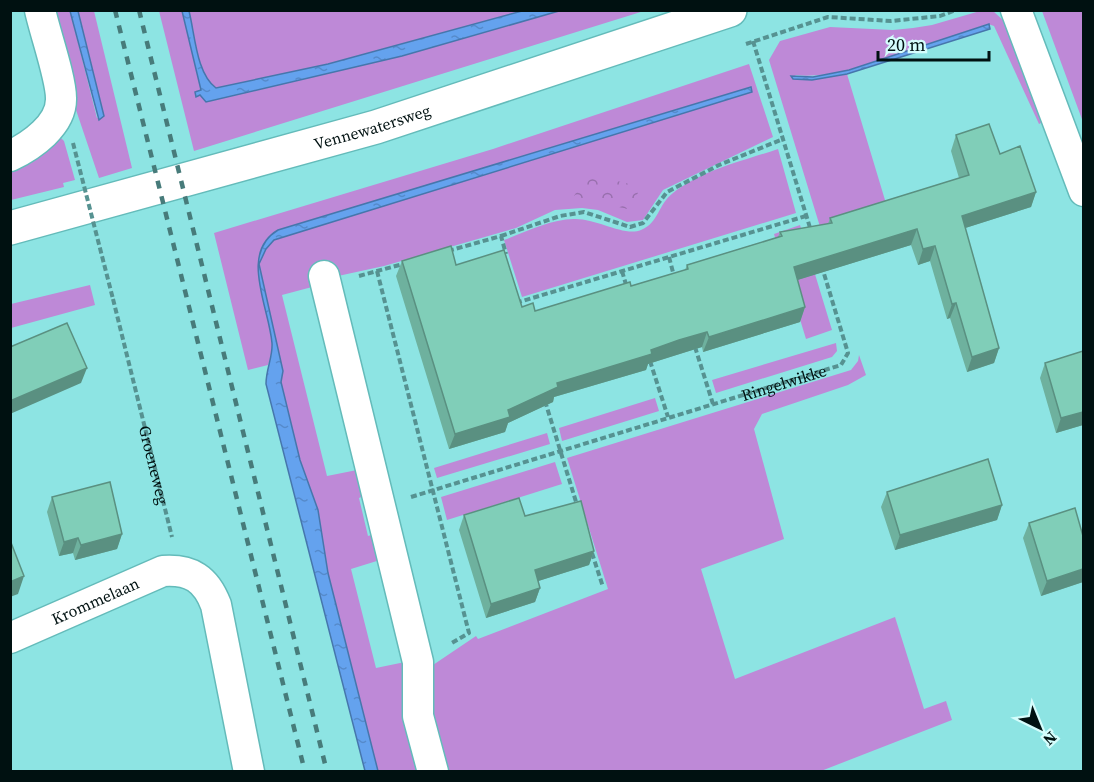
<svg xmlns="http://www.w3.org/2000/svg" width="1094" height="782" font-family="'Source Serif 4',serif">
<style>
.grass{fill:#be89d7}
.park{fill:url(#park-crowns)}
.water{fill:url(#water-ripples);stroke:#4676ac;stroke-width:1.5}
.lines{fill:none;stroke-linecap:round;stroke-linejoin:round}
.minor-casing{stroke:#64bbba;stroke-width:33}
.tertiary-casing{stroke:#64bbba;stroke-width:36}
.path{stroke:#569291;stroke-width:4;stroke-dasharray:6 3;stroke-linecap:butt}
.minor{stroke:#fff;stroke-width:30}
.tertiary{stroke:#fff;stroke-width:33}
.rail{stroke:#477b7a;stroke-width:4.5;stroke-dasharray:8 8;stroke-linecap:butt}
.path-bridge{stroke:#569291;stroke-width:4;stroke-dasharray:6 3;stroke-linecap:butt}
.wall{fill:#6eb19e}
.shaded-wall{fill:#5a9081}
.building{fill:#80ceb8;stroke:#5a9081;stroke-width:1.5}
.labels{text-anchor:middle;stroke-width:5;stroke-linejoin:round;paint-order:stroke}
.street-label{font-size:16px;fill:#011;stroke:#d4fdfc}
</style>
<defs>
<pattern id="park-crowns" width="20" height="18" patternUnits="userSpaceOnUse" patternTransform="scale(1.5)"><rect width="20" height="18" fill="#be89d7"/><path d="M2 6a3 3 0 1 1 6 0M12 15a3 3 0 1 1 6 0" fill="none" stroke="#986fad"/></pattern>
<pattern id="water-ripples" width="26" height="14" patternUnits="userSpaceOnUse" patternTransform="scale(1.5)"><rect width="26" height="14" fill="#64a2ee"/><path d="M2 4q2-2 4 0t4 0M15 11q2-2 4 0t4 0" fill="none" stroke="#558acb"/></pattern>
</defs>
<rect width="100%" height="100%" fill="#8de4e3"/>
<path class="grass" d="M 52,11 L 70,11 L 97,118 L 104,116 L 78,11 L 94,11 L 132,168 L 99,178 L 75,107 Z
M 159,11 L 182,11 L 201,90 L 197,96 L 200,95 L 206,102 L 402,56 L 559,11 L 644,11 L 194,151 Z
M 189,11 L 522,11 L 328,64 L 216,88 C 196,73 195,34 189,11 Z
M 980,11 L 993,11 L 1004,21 L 1043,122 L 1039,124 L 994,26 L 988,24 C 939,40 843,82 795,75 L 798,78 L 812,80 L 847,74 L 888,210 L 821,230 L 769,60 L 780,41 L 830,27 L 893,30 L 913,28 L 932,25 Z
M 1042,11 L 1083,11 L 1083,122 Z
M 749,64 L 773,137 L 663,190 L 643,220 L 627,222 L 598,210 L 582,208 L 555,210 L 516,228 L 384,266 L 338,276 L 336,270 L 309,276 L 312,287 L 282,295 L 327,476 L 357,470 L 364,496 L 359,498 L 368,536 L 374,534 L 380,560 L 351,569 L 376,668 L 405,662 L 418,771 L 378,771 L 328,573 L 318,510 L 300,460 L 281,382 L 283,371 L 259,264 L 266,249 L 274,240 L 751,92 L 751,87 L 278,230 C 273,235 265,240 262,246 C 248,285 284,327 268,365 L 248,370 L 214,233 L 493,149 Z
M 59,136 L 64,141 L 75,180 L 63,183 L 64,187 L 11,200 L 10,167 Z
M 778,149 L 796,213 L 522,297 L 504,240 C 526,232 551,219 574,219 C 596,218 624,237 641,230 C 659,223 658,204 673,193 C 702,170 743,161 778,149 Z
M 800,225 L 832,330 L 806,339 L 774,234 Z
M 90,285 L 95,305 L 11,328 L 11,304 Z
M 836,343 L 837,351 L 832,357 L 716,393 L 712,380 Z
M 859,355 L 866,375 L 848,385 L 762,414 L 754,429 L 784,539 L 701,569 L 735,679 L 895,617 L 924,709 L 946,701 L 952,720 L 821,771 L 447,772 L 432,716 L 433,665 L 476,636 L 478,639 L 608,589 L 567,458 L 851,370 L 858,361 Z
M 655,398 L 659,411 L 562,441 L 559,428 Z
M 547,433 L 550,444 L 437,478 L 434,468 Z
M 555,462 L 562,484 L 447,520 L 441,497 Z"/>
<path class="park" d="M 588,174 L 642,187 L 627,209 L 574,196 Z"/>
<path class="water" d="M 70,11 L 78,11 L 104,116 L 99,120 Z
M 182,11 L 189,11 C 195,34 196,73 216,88 L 328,64 L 522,11 L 559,11 L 402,56 L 206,102 L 200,95 L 196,97 L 195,92 L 201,90 Z
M 989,24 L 990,29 L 847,74 L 812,80 L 793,79 L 791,76 L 813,77 L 849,70 Z
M 751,87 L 752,92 L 274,240 L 266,249 L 259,264 L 283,371 L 281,382 L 300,460 L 318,510 L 328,573 L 378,771 L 365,771 L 266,384 C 266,369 273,357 272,343 C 269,307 239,253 278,230 Z"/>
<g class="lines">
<g class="minor-casing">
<g id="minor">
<path d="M 1016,10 L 1084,191"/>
<path d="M 10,156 C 31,146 62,125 61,98 C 61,78 45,33 40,10"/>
<path d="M 324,276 L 418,662 L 418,716 L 433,772"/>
<path id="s3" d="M 10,638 L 163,571 C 191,569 206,579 216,605 L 249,772"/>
</g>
</g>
<g class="tertiary-casing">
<g id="tertiary">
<path id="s4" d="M 10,228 L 376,127 L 730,10"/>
</g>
</g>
<g class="path">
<path d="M 753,41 L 811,231"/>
<path d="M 746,44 L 828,17 L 891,21 L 940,16 L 956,10"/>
<path d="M 501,236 L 560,216 L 584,212 L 630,227 L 643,223 L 667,192 L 719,165 L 783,139"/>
<path d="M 448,251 L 501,236 L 506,254"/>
<path d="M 669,257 L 674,276"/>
<path d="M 377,271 L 469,633 L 450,644"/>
<path d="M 622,271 L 627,288"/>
<path d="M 359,276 L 403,264"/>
<path id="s1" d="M 113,299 L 172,537"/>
<path d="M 518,299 L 519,302 L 806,216"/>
<path d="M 695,347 L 713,404"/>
<path d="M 650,361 L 668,417"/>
<path d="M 545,401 L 577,505"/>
<path id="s2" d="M 411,497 L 841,365 L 848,353 L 822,267"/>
<path d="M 592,553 L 603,587"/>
</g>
<use href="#minor" class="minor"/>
<use href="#tertiary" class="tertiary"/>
<path class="rail" d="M 115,10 L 305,772
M 139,10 L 327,772"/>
<path class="path-bridge" d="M 73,143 L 113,299"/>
</g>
<path class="wall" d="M 956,135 L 1000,154 L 1036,192 L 1031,207 L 965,228 L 999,348 L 994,363 L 967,372 L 950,318 L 947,319 L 930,261 L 918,265 L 911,245 L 797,280 L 805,307 L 800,322 L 703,352 L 702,347 L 673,356 L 648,364 L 646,370 L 554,397 L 553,402 L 508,423 L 505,432 L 449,449 L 396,276 L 402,261 L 456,265 L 522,307 L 535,311 L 631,286 L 685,270 L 687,265 L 778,237 L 780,232 L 828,224 L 830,218 L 959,178 L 951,151 Z
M 1083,351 L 1083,425 L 1056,433 L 1040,378 L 1045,363 Z
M 887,492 L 1002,505 L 997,520 L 895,550 L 881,507 Z
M 52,497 L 122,534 L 117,549 L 75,560 L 73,553 L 59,556 L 47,512 Z
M 464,515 L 525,516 L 594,551 L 589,565 L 538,581 L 540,588 L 535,602 L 486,618 L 459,530 Z
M 1029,523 L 1083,536 L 1083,582 L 1041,596 L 1023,538 Z"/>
<path class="shaded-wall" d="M 1036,192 L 1031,207 L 956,231 L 962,216 Z
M 917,229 L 911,245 L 788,283 L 794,267 Z
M 935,246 L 930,261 L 918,265 L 923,249 Z
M 956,303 L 950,318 L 947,319 L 952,304 Z
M 805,307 L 800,322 L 703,352 L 709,337 Z
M 707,332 L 702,347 L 648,364 L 646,370 L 554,397 L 553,402 L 508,423 L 505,432 L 449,449 L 455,434 L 508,410 L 557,383 L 679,340 Z
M 999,348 L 994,363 L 967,372 L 972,357 Z
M 87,368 L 81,383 L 10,414 L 10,401 Z
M 1083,412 L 1083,425 L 1056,433 L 1061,418 Z
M 1002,505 L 997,520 L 895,550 L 900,535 Z
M 122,534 L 117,549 L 75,560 L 81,545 Z
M 78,538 L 73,553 L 59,556 L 64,542 Z
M 594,551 L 589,565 L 529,584 L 535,570 Z
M 1083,569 L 1083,582 L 1041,596 L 1047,581 Z
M 24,576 L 18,594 L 10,597 L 10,582 Z
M 540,588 L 535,602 L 486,618 L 491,604 Z"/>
<path class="building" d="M 989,124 L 1000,154 L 1020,146 L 1036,192 L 962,216 L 999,348 L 972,357 L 956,303 L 952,304 L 935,246 L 923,249 L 917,229 L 794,267 L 805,307 L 709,337 L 707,332 L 679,340 L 651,350 L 652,354 L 557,383 L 558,387 L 508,410 L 510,417 L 455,434 L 402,261 L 451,246 L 456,265 L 504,250 L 522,307 L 533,303 L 535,311 L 630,282 L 631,286 L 688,269 L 687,265 L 782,236 L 780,232 L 832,223 L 830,218 L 969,175 L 956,135 Z
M 67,323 L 87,368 L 10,401 L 10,347 Z
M 1083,351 L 1083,412 L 1061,418 L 1045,363 Z
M 988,459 L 1002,505 L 900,535 L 887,492 Z
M 110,482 L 122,534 L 81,545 L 78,538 L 64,542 L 52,497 Z
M 519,498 L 525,516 L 581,501 L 594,551 L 535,570 L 540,588 L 491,604 L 464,515 Z
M 1075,508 L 1083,536 L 1083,569 L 1047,581 L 1029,523 Z
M 10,540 L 24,576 L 10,582 Z"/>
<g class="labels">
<g class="street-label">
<text dy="6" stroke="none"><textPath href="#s4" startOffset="376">Vennewatersweg</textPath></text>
<text dy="6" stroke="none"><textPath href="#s2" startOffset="390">Ringelwikke</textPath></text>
<text dy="6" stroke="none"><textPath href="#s1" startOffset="171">Groeneweg</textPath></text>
<text dy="6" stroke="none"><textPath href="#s3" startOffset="93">Krommelaan</textPath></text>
</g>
</g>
<rect width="1094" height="782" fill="none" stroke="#001111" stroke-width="24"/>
<g transform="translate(1040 728) rotate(137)" stroke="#d4fdfc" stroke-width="4.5" paint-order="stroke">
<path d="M0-4.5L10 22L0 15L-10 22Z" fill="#001111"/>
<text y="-9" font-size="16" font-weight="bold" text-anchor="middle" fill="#001111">N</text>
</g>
<path d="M878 51v9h111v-9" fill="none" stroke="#001111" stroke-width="3"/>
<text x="887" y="51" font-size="18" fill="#001111" stroke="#d4fdfc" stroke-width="4.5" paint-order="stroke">20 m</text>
</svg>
